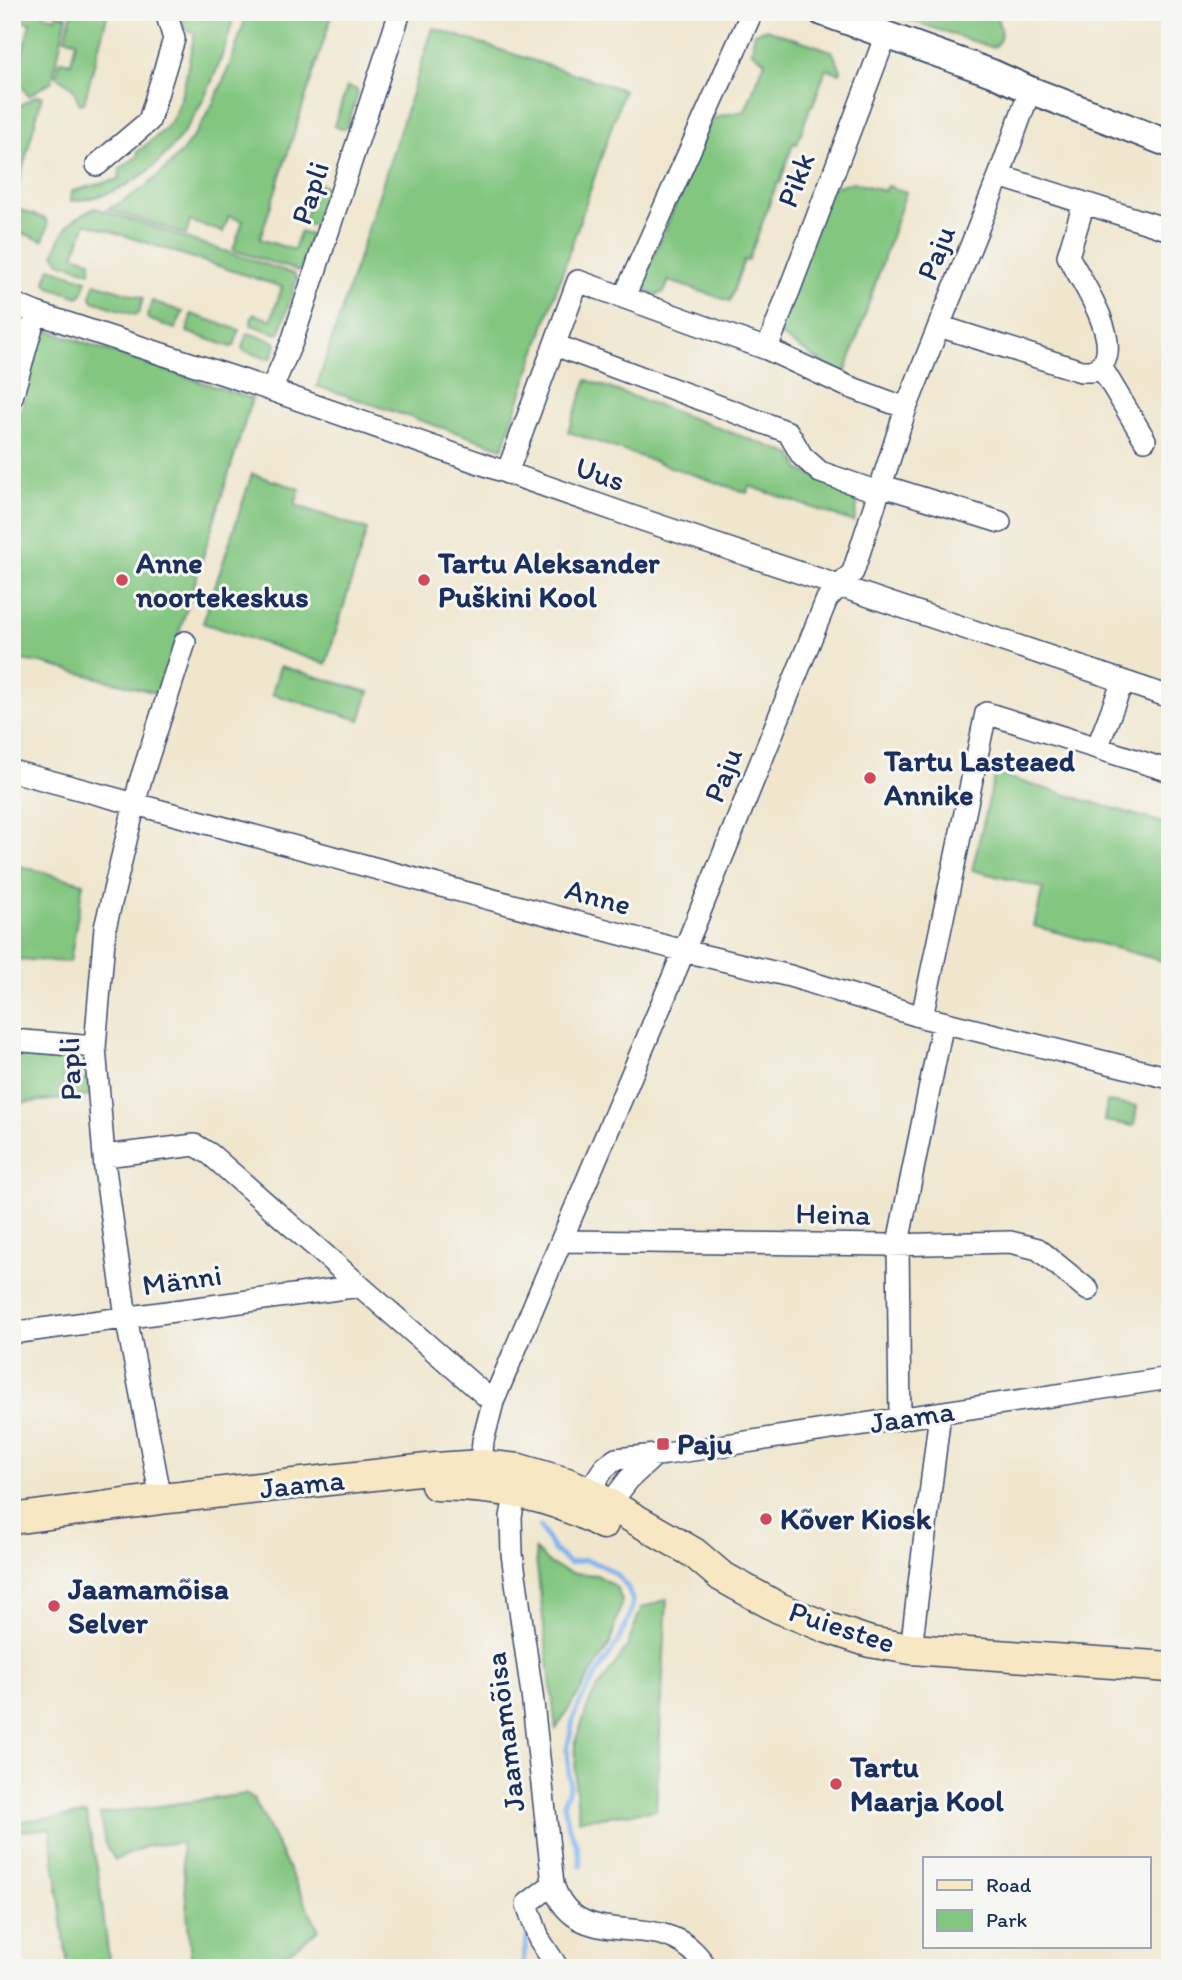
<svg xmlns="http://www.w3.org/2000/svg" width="1182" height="1980" font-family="Itim,sans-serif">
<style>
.green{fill:#82c680;stroke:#4e7a6f;stroke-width:2}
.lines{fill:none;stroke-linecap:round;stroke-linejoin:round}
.stream{stroke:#83b3ee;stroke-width:5}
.minor-casing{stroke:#3b4a6f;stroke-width:24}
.tertiary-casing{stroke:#3b4a6f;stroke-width:30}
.secondary-casing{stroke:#3b4a6f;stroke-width:33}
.minor{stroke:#fff;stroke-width:21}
.tertiary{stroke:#fff;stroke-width:26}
.secondary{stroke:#f7e8c3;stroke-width:30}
.poi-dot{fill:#d1495b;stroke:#f6f6f2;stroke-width:2.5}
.labels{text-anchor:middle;stroke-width:6;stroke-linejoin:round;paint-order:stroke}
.street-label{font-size:30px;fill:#1b2f5e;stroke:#f6f6f2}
.poi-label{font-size:30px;font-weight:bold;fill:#1b2f5e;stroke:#f6f6f2;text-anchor:start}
</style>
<rect width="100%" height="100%" fill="#f6f6f2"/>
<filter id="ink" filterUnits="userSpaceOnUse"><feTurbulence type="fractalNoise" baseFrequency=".0143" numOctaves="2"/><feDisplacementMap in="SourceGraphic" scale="14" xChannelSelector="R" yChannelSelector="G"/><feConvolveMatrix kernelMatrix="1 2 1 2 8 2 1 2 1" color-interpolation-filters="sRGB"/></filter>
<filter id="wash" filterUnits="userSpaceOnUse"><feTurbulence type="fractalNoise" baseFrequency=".00686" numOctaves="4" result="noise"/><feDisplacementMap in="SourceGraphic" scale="28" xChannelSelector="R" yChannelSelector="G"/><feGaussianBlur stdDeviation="1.57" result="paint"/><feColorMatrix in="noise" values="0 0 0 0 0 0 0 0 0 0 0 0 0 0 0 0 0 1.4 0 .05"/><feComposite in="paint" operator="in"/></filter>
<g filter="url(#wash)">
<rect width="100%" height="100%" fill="#efe6cd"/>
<path class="green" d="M 12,12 L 44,12 L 44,15 L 56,18 L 57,14 L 67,16 L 52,81 L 28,96 L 17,77 L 30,23 L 12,18 Z
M 72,12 L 108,12 L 84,103 L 80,104 L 72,87 L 56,76 L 60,61 L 71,63 L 76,41 L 65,38 Z
M 182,12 L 235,12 C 214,96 168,194 71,201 L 72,191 L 119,179 L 120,169 L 138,156 L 137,152 C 148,143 161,135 170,123 C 183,105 189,57 195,33 L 182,28 Z
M 247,12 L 333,12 L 260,239 L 294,250 L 300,232 L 308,234 L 311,237 L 300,270 L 298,271 L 233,250 L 243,221 L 229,216 L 223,232 L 190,221 L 186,235 L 108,209 C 191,169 223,96 247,12 Z
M 884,12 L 995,12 C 999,25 1005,35 996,46 L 991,47 Z
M 433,28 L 624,90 L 503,448 L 317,386 Z
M 766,29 L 832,51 L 841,70 L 840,73 L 826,69 L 813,105 L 811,105 L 797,144 L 793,143 L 780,183 L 777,183 L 748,261 L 744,260 L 730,301 L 669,281 L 664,292 L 656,295 L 644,291 L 642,284 L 710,121 L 720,116 L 745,111 L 765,61 L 752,52 L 754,33 Z
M 347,87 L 356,89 L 358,93 L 347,127 L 344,129 L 334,126 Z
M 36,96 L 42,96 L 15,198 L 12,197 L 12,131 L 19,106 Z
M 853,182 L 884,191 L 887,186 L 906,192 L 844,377 L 774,331 L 828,188 Z
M 316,183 L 325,186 L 326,190 L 315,224 L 311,225 L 303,223 Z
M 12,207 L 46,219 L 48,225 L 43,241 L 12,229 Z
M 95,208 L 294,274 L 297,279 L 280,332 L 277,334 L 251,325 L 251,320 L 254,314 L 271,320 L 282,287 L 86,223 L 74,255 L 91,261 L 90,272 L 60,262 L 54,254 C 64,226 68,221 95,208 Z
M 50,268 L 87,280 L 82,294 L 79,297 L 49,287 L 45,281 Z
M 95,283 L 143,298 L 139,313 L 135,315 L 93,301 L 91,297 Z
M 152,301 L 183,312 L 175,329 L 148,319 L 147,316 Z
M 191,314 L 239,330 L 234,346 L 231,347 L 187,332 Z
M 43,329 L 252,399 L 160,694 L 41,663 L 12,659 L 12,445 Z
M 247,333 L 274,341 L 276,345 L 272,357 L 268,359 L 244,351 L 242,348 Z
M 587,380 L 793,455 L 800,470 L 859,495 L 854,522 L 749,486 L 747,493 L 568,432 Z
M 252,474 L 300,489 L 295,505 L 367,530 L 326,664 L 203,623 Z
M 280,666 L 369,692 L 360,720 L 272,694 Z
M 995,774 L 1170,825 L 1170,963 L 1034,926 L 1043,888 L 972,870 Z
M 12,864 L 83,883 L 70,962 L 12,959 Z
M 12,1050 L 63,1053 L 63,1079 L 89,1080 L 90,1096 L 12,1104 Z
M 1107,1102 L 1137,1106 L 1134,1126 L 1104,1121 Z
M 535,1550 L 551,1565 L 572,1573 L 597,1575 L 616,1587 L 622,1600 L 610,1644 L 556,1729 Z
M 667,1599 L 656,1810 L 579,1820 L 575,1783 L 576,1739 L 591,1698 L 627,1647 L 641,1608 Z
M 246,1794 L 254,1799 L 319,1930 L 267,1968 L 192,1968 L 181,1842 L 147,1846 L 115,1860 L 105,1844 L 100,1814 Z
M 86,1814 L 98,1872 L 110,1968 L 68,1968 L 50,1828 L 12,1832 L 12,1822 Z"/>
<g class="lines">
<path class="stream" d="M 540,1527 L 554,1550 L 569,1563 L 585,1560 L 603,1566 L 617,1575 L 628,1588 L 633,1602 L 629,1618 L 619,1640 L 585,1693 L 574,1716 L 567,1750 L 570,1785 L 564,1803 L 568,1825 L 577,1845 L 581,1866
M 525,1968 L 523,1961 L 527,1938"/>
</g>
</g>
<g filter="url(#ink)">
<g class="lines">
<g class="minor-casing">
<path id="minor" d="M 97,165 L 149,121 L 174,39 L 166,12
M 999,176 L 1170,230
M 624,297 L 752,12
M 12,303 L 36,313 L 245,381 L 631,516 L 1170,697
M 939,326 L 1081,371 L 1093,371 C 1097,368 1103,364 1105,360 C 1117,333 1081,280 1068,256 L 1084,203
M 555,345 L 788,432 L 802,456 L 820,472 L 878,492
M 767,349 L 886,35
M 1100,365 L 1145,440
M 271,390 L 292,342 L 400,12
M 12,397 L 36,313
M 507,473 L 578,281 L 767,349 L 847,386 L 906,408
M 880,485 L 1000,522
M 1097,748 L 1123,681
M 12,771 L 684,951 L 790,976 L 922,1017 L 1170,1078
M 922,1017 L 986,713 L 1170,771
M 12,1040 L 95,1047
M 105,1156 L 195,1145 L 210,1154 L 360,1286
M 563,1241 L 889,1245 L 1010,1242 L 1038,1249 L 1088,1290
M 12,1333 L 360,1286 L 493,1402
M 900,1419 L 898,1243 L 943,1022
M 480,1476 L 483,1441 L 493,1402 L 684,951 L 827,599 L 853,572 L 906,408 L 999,176 L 1030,90
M 518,1479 L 511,1517 L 512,1554 L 532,1694 L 553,1884 L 527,1904 L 539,1939 L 558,1968
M 161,1499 L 126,1317 L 105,1169 L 95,1047 L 105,928 L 140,782 L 185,642
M 580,1504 L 605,1467 L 616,1459 L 666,1454 L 1170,1378
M 602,1514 L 629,1479 L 654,1456
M 911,1649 L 940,1413
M 553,1884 C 572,1945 633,1920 675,1939 C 689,1945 698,1955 707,1968"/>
</g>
<g class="tertiary-casing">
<path id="tertiary" d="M 822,12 L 992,73 L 1030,90 L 1170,144"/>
</g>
<g class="secondary-casing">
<path id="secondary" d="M 436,1485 C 500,1487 547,1493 603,1524
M 12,1519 L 161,1499 L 436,1468 L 481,1465 L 519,1469 L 567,1483 L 588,1492 L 694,1553 L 721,1576 L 779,1608 L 828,1628 L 870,1642 L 911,1649 L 1170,1667"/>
</g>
<use href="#minor" class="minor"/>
<use href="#tertiary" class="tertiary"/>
<use href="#secondary" class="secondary"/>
</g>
</g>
<g class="poi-dot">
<circle cx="122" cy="580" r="7"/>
<circle cx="424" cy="580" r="7"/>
<circle cx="870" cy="778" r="7"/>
<rect x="656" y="1437" width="14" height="14" rx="3.5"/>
<circle cx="766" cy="1519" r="7"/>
<circle cx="54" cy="1606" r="7"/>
<circle cx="836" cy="1784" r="7"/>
</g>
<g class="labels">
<g class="street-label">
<text transform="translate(796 180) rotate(-69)" y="10">Pikk</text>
<text transform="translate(310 193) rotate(-72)" y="10">Papli</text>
<text transform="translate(936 253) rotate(-68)" y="10">Paju</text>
<text transform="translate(600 474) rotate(19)" y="10">Uus</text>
<text transform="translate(723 775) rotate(-68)" y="10">Paju</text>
<text transform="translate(598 897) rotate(15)" y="10">Anne</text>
<text transform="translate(70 1069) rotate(-92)" y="10">Papli</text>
<text transform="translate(833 1214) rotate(1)" y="10">Heina</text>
<text transform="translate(182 1280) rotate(-8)" y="10">Männi</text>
<text transform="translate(912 1417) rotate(-9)" y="10">Jaama</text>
<text transform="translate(302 1484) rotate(-6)" y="10">Jaama</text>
<text transform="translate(842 1627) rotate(18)" y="10">Puiestee</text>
<text transform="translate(505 1732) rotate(-97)" y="10">Jaamamõisa</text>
</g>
<g class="poi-label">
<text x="136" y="573">Anne<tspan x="136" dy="34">noortekeskus</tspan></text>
<text x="438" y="573">Tartu Aleksander<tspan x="438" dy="34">Puškini Kool</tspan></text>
<text x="884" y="771">Tartu Lasteaed<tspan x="884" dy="34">Annike</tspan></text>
<text x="677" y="1454">Paju</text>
<text x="780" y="1529">Kõver Kiosk</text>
<text x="68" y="1599">Jaamamõisa<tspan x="68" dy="34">Selver</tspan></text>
<text x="850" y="1777">Tartu<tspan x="850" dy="34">Maarja Kool</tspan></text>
</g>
</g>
<rect width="1182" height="1980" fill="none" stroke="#f6f6f2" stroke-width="42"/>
<rect x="923" y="1857" width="228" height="91" fill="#f6f6f2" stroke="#9ea6b7" stroke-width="2"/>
<rect x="937" y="1880" width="35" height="10" fill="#f7e8c3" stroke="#9ea6b7" stroke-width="2"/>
<text x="986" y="1892" font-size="21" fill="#1b2f5e">Road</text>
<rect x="937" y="1910" width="35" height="21" fill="#82c680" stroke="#9ea6b7" stroke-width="2"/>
<text x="986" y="1927" font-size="21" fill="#1b2f5e">Park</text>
</svg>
